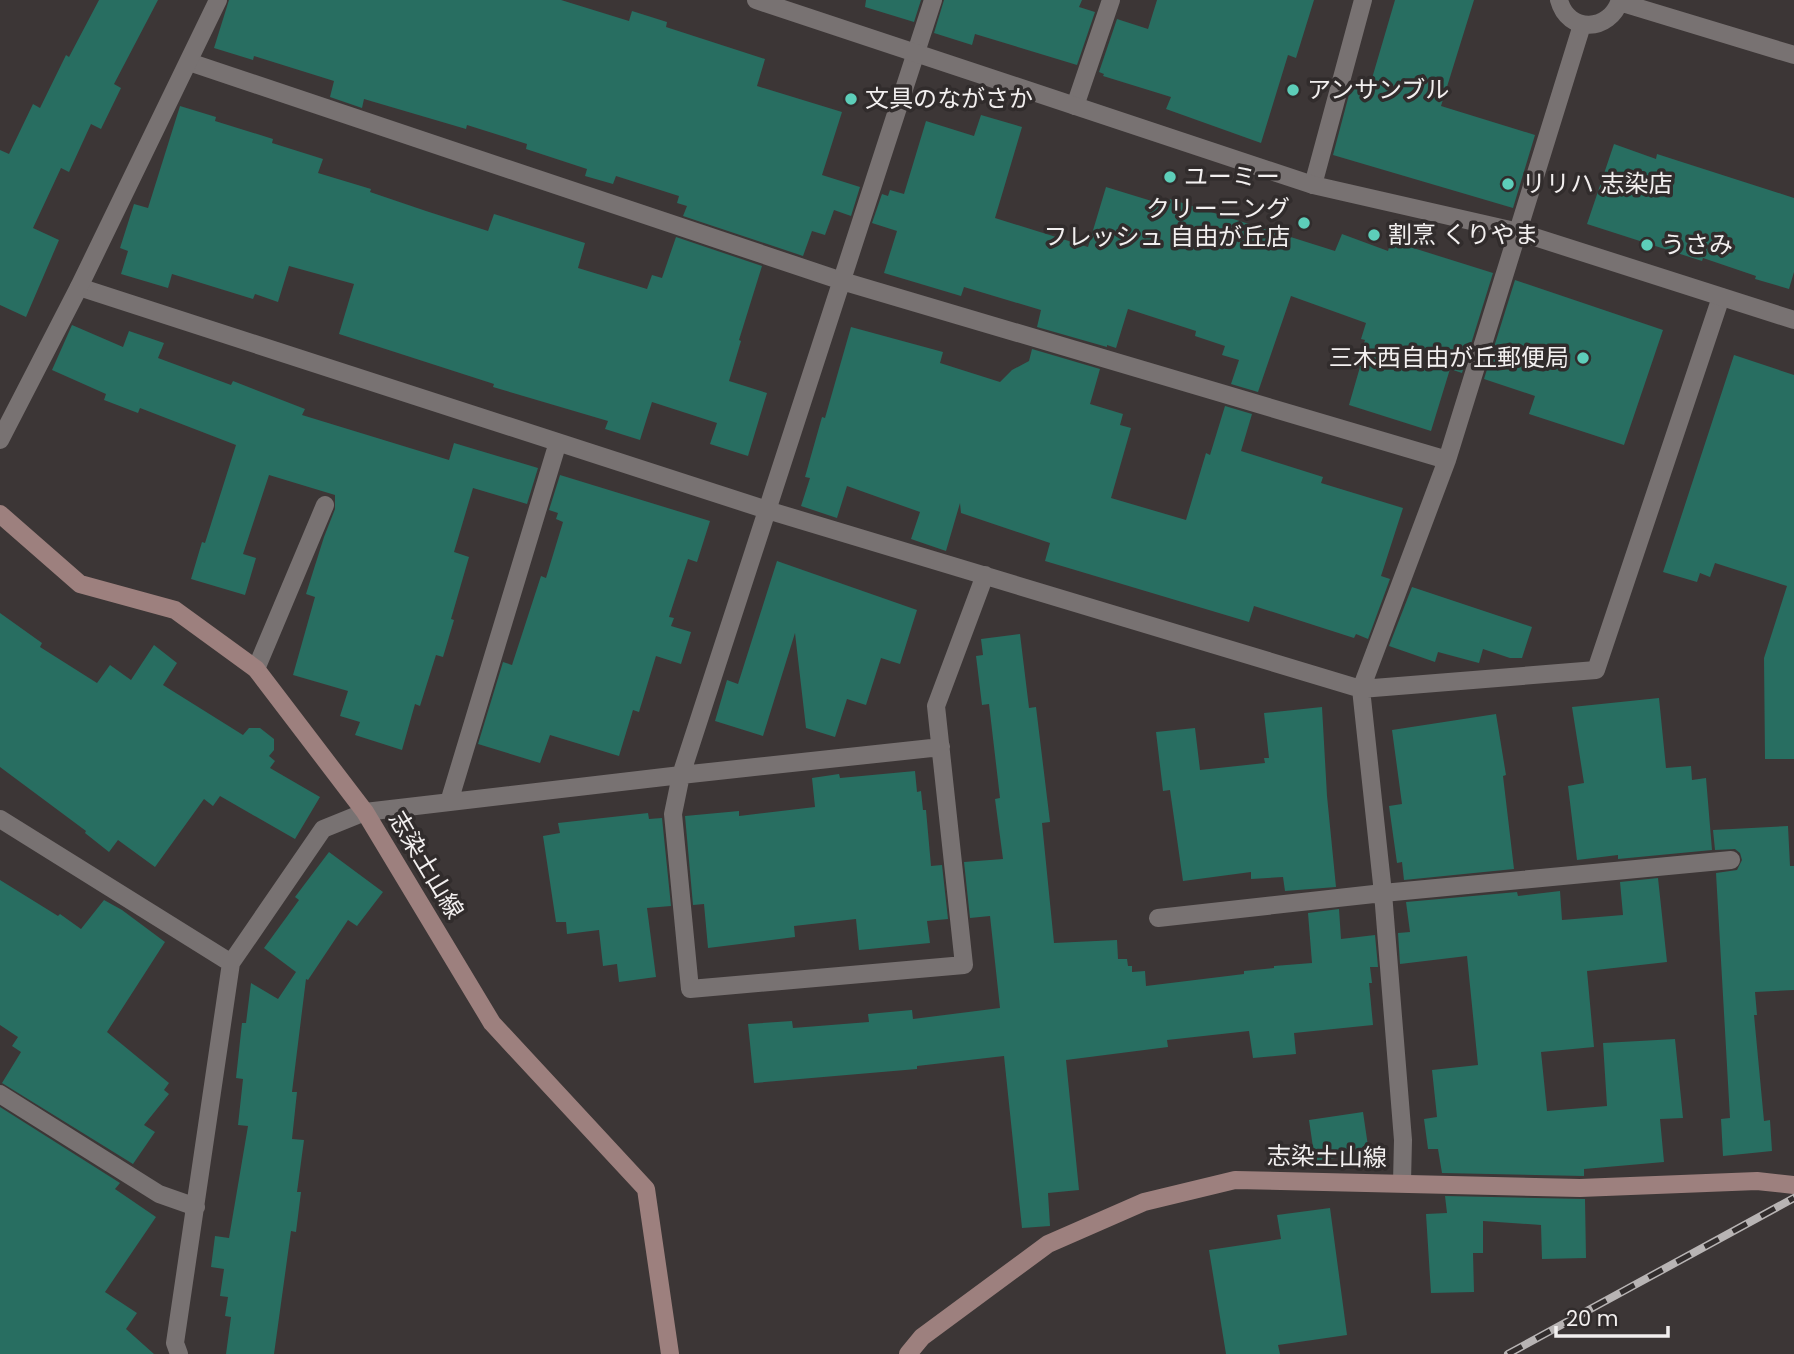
<svg xmlns="http://www.w3.org/2000/svg" width="1794" height="1354" font-family="Poppins,'Noto Sans JP',sans-serif">
<style>
.building{fill:#286e61}
.lines{fill:none;stroke-linecap:round;stroke-linejoin:round}
.minor{stroke:#787272;stroke-width:18}
.tertiary{stroke:#787272;stroke-width:18}
.secondary{stroke:#9d807e;stroke-width:18}
.rail-casing{stroke:#b8b4b4;stroke-width:8}
.rail{stroke:#312c2c;stroke-width:5;stroke-dasharray:16;stroke-linecap:butt}
.poi-dot{fill:#5dceb9;stroke:#312c2c;stroke-width:2.5}
.labels{text-anchor:middle;stroke-width:7;stroke-linejoin:round;paint-order:stroke}
.poi-label{font-size:24px;fill:#f2efef;stroke:#312c2c;text-anchor:start}
.street-label{font-size:24px;fill:#f2efef;stroke:#312c2c}
</style>
<rect width="100%" height="100%" fill="#3c3636"/>
<path class="building" d="M 99,0 L 158,0 L 114,84 L 121,88 L 101,129 L 91,124 L 69,172 L 61,168 L 33,228 L 59,240 L 26,317 L 0,305 L 0,150 L 9,154 L 33,104 L 40,108 L 66,55 L 69,57 Z
M 229,0 L 561,0 L 629,21 L 632,11 L 667,22 L 666,27 L 765,59 L 757,86 L 842,112 L 822,175 L 860,187 L 851,216 L 834,210 L 825,235 L 812,231 L 803,256 L 683,216 L 687,206 L 677,203 L 679,196 L 616,176 L 613,184 L 585,176 L 587,169 L 526,149 L 527,144 L 467,125 L 466,129 L 364,99 L 362,108 L 330,97 L 334,81 L 254,56 L 253,60 L 214,48 Z
M 866,0 L 921,0 L 914,22 L 865,7 Z
M 944,0 L 1082,0 L 1079,7 L 1095,12 L 1077,65 L 975,34 L 972,45 L 934,33 Z
M 1157,0 L 1314,0 L 1296,58 L 1288,55 L 1261,143 L 1166,109 L 1171,97 L 1103,76 L 1104,74 L 1099,72 L 1117,19 L 1148,29 Z
M 1395,0 L 1474,0 L 1441,106 L 1535,135 L 1513,208 L 1333,155 L 1351,87 L 1368,92 Z
M 180,106 L 216,117 L 215,121 L 273,139 L 272,143 L 323,159 L 318,173 L 371,189 L 370,192 L 426,211 L 488,231 L 494,214 L 585,243 L 578,268 L 647,289 L 652,275 L 662,278 L 676,237 L 762,266 L 739,340 L 741,341 L 729,381 L 767,393 L 748,456 L 710,444 L 717,423 L 652,402 L 640,440 L 605,429 L 608,421 L 493,387 L 494,384 L 339,334 L 354,284 L 289,266 L 278,302 L 255,294 L 253,299 L 172,274 L 168,288 L 121,274 L 128,251 L 120,248 L 134,204 L 148,208 Z
M 981,115 L 1022,127 L 995,218 L 1088,247 L 1106,187 L 1168,206 L 1170,199 L 1335,251 L 1342,234 L 1388,251 L 1391,241 L 1493,273 L 1462,373 L 1450,369 L 1431,431 L 1349,405 L 1360,367 L 1356,366 L 1365,340 L 1361,339 L 1366,323 L 1291,296 L 1258,392 L 1231,384 L 1239,360 L 1222,355 L 1225,346 L 1195,336 L 1196,331 L 1128,309 L 1116,348 L 1107,345 L 1107,347 L 1037,327 L 1041,310 L 964,287 L 961,296 L 884,273 L 897,231 L 872,223 L 882,194 L 888,196 L 890,190 L 904,194 L 926,121 L 974,136 Z
M 1614,144 L 1656,159 L 1657,154 L 1794,198 L 1794,272 L 1789,289 L 1755,279 L 1756,276 L 1703,258 L 1702,261 L 1587,224 Z
M 1515,280 L 1663,330 L 1624,445 L 1529,414 L 1535,396 L 1484,379 Z
M 72,325 L 123,347 L 129,331 L 164,343 L 158,358 L 231,385 L 233,381 L 305,409 L 302,415 L 449,460 L 454,443 L 538,468 L 527,504 L 473,488 L 454,552 L 469,557 L 451,619 L 454,620 L 443,657 L 436,655 L 420,706 L 415,704 L 402,750 L 355,735 L 360,722 L 340,716 L 348,691 L 293,675 L 315,597 L 306,594 L 324,537 L 335,509 L 335,495 L 269,475 L 243,554 L 256,558 L 245,595 L 191,579 L 202,542 L 205,543 L 236,445 L 140,408 L 138,413 L 104,400 L 106,394 L 52,370 Z
M 851,327 L 943,352 L 940,363 L 1000,382 L 1012,370 L 1029,361 L 1032,349 L 1100,369 L 1090,404 L 1123,414 L 1120,425 L 1131,428 L 1111,498 L 1186,520 L 1206,453 L 1210,455 L 1225,406 L 1252,414 L 1241,451 L 1323,477 L 1321,483 L 1403,508 L 1381,576 L 1390,579 L 1368,639 L 1356,634 L 1354,638 L 1254,606 L 1249,622 L 1045,561 L 1050,543 L 961,513 L 960,503 L 946,551 L 911,539 L 920,512 L 847,486 L 837,518 L 801,506 L 810,478 L 805,477 L 822,417 L 825,418 Z
M 1734,355 L 1794,375 L 1794,759 L 1765,759 L 1764,658 L 1787,586 L 1715,563 L 1710,577 L 1700,573 L 1697,582 L 1663,572 Z
M 560,475 L 710,521 L 697,562 L 688,559 L 669,617 L 674,618 L 671,626 L 691,632 L 681,664 L 656,656 L 639,712 L 633,710 L 619,756 L 550,735 L 540,763 L 478,744 L 503,662 L 512,665 L 541,576 L 546,578 L 563,522 L 556,519 L 558,513 L 549,510 Z
M 777,561 L 917,610 L 900,664 L 881,658 L 866,705 L 847,699 L 835,737 L 806,728 L 795,633 L 763,736 L 715,721 L 727,680 L 738,684 Z
M 1412,587 L 1532,627 L 1522,658 L 1510,658 L 1483,649 L 1479,663 L 1438,652 L 1435,662 L 1389,646 Z
M 0,613 L 42,643 L 40,647 L 97,683 L 110,665 L 131,680 L 154,645 L 177,663 L 163,685 L 243,735 L 249,728 L 260,728 L 274,739 L 274,750 L 269,756 L 275,761 L 270,768 L 320,797 L 295,839 L 220,796 L 213,806 L 204,799 L 155,867 L 118,840 L 109,852 L 85,833 L 86,831 L 0,767 Z
M 1020,634 L 1029,708 L 1036,707 L 1050,822 L 1042,823 L 1054,943 L 1117,940 L 1118,959 L 1127,959 L 1128,966 L 1132,966 L 1132,972 L 1145,971 L 1146,986 L 1244,974 L 1244,971 L 1274,968 L 1274,966 L 1312,963 L 1308,913 L 1339,909 L 1341,939 L 1375,935 L 1378,967 L 1370,967 L 1372,983 L 1369,983 L 1373,1025 L 1294,1033 L 1296,1054 L 1253,1058 L 1249,1031 L 1167,1040 L 1168,1047 L 1066,1060 L 1079,1190 L 1048,1193 L 1050,1226 L 1022,1228 L 1004,1056 L 917,1066 L 917,1069 L 754,1083 L 748,1024 L 792,1021 L 793,1028 L 869,1022 L 868,1014 L 912,1010 L 913,1019 L 1000,1008 L 990,916 L 970,918 L 964,862 L 1003,859 L 995,799 L 1000,798 L 989,704 L 982,705 L 976,656 L 983,655 L 981,639 Z
M 1659,698 L 1666,768 L 1691,766 L 1692,780 L 1706,778 L 1712,850 L 1618,859 L 1618,855 L 1577,860 L 1568,786 L 1584,783 L 1572,707 Z
M 1322,707 L 1327,796 L 1336,887 L 1285,891 L 1283,877 L 1251,879 L 1251,872 L 1183,881 L 1170,790 L 1163,791 L 1156,732 L 1195,728 L 1200,770 L 1265,763 L 1264,758 L 1269,758 L 1264,713 Z
M 1496,714 L 1506,775 L 1503,776 L 1514,869 L 1404,880 L 1402,862 L 1397,863 L 1389,806 L 1402,804 L 1392,730 Z
M 915,771 L 917,792 L 921,791 L 923,810 L 926,810 L 931,866 L 942,865 L 948,919 L 927,921 L 930,943 L 859,950 L 856,919 L 794,926 L 795,937 L 708,948 L 704,904 L 693,905 L 685,816 L 739,811 L 739,816 L 815,807 L 812,778 L 839,774 L 840,778 Z
M 648,813 L 649,819 L 662,818 L 671,906 L 647,908 L 656,977 L 619,982 L 617,964 L 603,966 L 599,930 L 567,934 L 566,922 L 556,922 L 543,836 L 560,833 L 558,823 Z
M 1788,826 L 1790,866 L 1794,866 L 1794,990 L 1755,992 L 1757,1015 L 1754,1015 L 1764,1121 L 1770,1120 L 1772,1151 L 1723,1156 L 1721,1119 L 1730,1118 L 1716,873 L 1737,870 L 1742,860 L 1740,853 L 1735,849 L 1715,850 L 1713,830 Z
M 329,852 L 383,892 L 357,926 L 348,920 L 308,980 L 306,979 L 292,1092 L 297,1092 L 292,1139 L 304,1140 L 297,1192 L 301,1192 L 296,1232 L 291,1231 L 274,1354 L 226,1354 L 231,1317 L 225,1316 L 228,1297 L 220,1296 L 224,1269 L 211,1267 L 215,1236 L 229,1238 L 248,1126 L 238,1125 L 243,1079 L 236,1078 L 242,1023 L 246,1023 L 251,983 L 278,999 L 296,972 L 264,948 L 299,900 L 295,897 Z
M 1658,878 L 1667,962 L 1587,971 L 1594,1047 L 1541,1052 L 1547,1111 L 1607,1106 L 1603,1043 L 1675,1039 L 1683,1118 L 1660,1119 L 1664,1162 L 1584,1169 L 1584,1176 L 1442,1173 L 1438,1149 L 1428,1149 L 1424,1119 L 1437,1117 L 1432,1070 L 1478,1065 L 1467,956 L 1400,964 L 1398,933 L 1410,932 L 1406,902 L 1517,892 L 1518,896 L 1560,891 L 1562,920 L 1623,915 L 1620,882 Z
M 0,880 L 58,916 L 60,914 L 81,929 L 104,900 L 122,910 L 165,942 L 107,1032 L 169,1083 L 164,1090 L 169,1094 L 144,1125 L 155,1132 L 133,1164 L 2,1083 L 21,1052 L 12,1046 L 18,1037 L 0,1025 Z
M 0,1107 L 120,1183 L 115,1189 L 156,1217 L 105,1292 L 137,1313 L 126,1329 L 154,1354 L 0,1354 Z
M 1363,1112 L 1369,1153 L 1315,1161 L 1309,1120 Z
M 1445,1196 L 1585,1199 L 1586,1258 L 1542,1259 L 1541,1225 L 1483,1221 L 1483,1253 L 1473,1253 L 1474,1292 L 1431,1293 L 1426,1214 L 1447,1213 Z
M 1330,1208 L 1347,1335 L 1278,1345 L 1280,1354 L 1226,1354 L 1209,1250 L 1281,1239 L 1277,1215 Z"/>
<g class="lines">
<path class="minor" d="M 1559,0 C 1568,34 1610,32 1620,0
M 1619,2 L 1794,55
M 189,62 L 842,281 L 1447,460
M 1075,106 L 1111,0
M 1313,185 L 1363,0
M 79,287 L 767,510 L 1361,689 L 1596,670 L 1721,297
M 256,669 L 325,505
M 941,747 L 681,775 L 673,814 L 690,989 L 964,965 L 936,706 L 985,575
M 449,802 L 558,442
M 0,819 L 231,963
M 1158,918 L 1383,893 L 1731,860
M 0,1094 L 159,1194 L 196,1207
M 1402,1182 L 1403,1140 L 1383,893 L 1361,689 L 1447,460 L 1582,25
M 179,1354 L 175,1343 L 231,963 L 323,829 L 365,812 L 681,775 L 933,0"/>
<path class="tertiary" d="M 756,0 L 1313,185 L 1519,232 L 1794,320
M 0,440 L 79,287 L 218,0"/>
<path class="secondary" d="M 0,514 L 80,584 L 175,610 L 256,669 L 365,812 L 492,1023 L 646,1189 L 670,1354
M 908,1354 L 922,1337 L 1048,1244 L 1144,1202 L 1235,1180 L 1580,1188 L 1757,1181 L 1794,1185"/>
<g class="rail-casing">
<path id="rail" d="M 1508,1354 L 1794,1198"/>
</g>
<use href="#rail" class="rail"/>
</g>
<g class="poi-dot">
<circle cx="1293" cy="90" r="7"/>
<circle cx="851" cy="99" r="7"/>
<circle cx="1170" cy="177" r="7"/>
<circle cx="1508" cy="184" r="7"/>
<circle cx="1304" cy="223" r="7"/>
<circle cx="1374" cy="235" r="7"/>
<circle cx="1647" cy="245" r="7"/>
<circle cx="1583" cy="358" r="7"/>
</g>
<g class="labels">
<g class="poi-label">
<text x="1307" y="98">アンサンブル</text>
<text x="865" y="107">文具のながさか</text>
<text x="1184" y="185">ユーミー</text>
<text x="1522" y="192">リリハ 志染店</text>
<text x="1290" y="217" text-anchor="end">クリーニング<tspan x="1290" dy="28">フレッシュ 自由が丘店</tspan></text>
<text x="1388" y="243">割烹 くりやま</text>
<text x="1661" y="253">うさみ</text>
<text x="1569" y="366" text-anchor="end">三木西自由が丘郵便局</text>
</g>
<g class="street-label">
<text transform="translate(426 865) rotate(59)" y="8">志染土山線</text>
<text transform="translate(1327 1157) rotate(1)" y="8">志染土山線</text>
</g>
</g>
<path d="M1556 1326v10h112v-10" fill="none" stroke="#f2efef" stroke-width="3.5"/>
<text x="1566" y="1326" font-size="21" fill="#f2efef" stroke="#312c2c" stroke-width="5" paint-order="stroke">20 m</text>
</svg>
